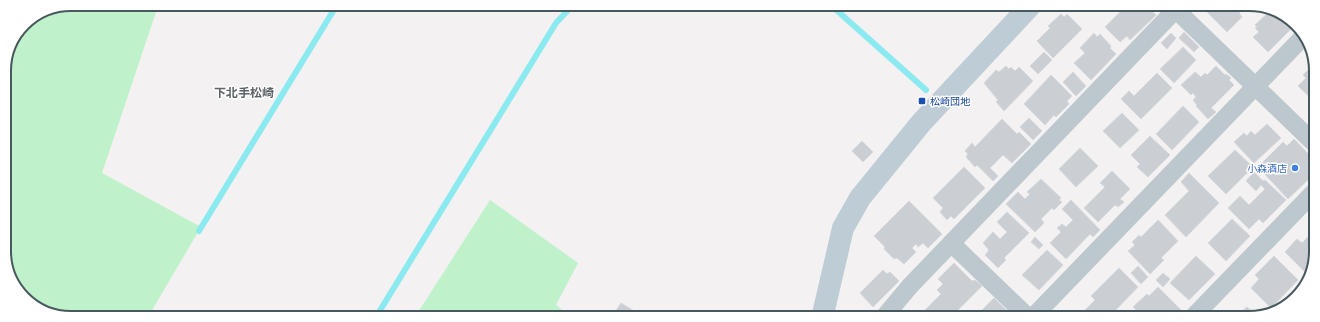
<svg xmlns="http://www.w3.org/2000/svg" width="1320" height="322" font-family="Arial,'Noto Sans JP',sans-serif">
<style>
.green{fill:#bff1cb}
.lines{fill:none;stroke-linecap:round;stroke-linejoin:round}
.stream{stroke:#8beaef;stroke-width:6}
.building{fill:#cbcfd3;stroke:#d5d8dc}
.street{stroke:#bcc8ce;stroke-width:18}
.secondary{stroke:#becdd5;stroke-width:22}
.transit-dot{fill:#1a4fb4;stroke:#fff;stroke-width:1.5}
.shop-dot{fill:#3f7fe0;stroke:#fff;stroke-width:1.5}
.labels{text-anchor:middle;stroke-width:3;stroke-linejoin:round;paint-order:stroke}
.transit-label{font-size:10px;fill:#164399;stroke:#fff;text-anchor:start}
.shop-label{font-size:10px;fill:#366cbe;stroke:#fff;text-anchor:end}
.quarter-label{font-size:12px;font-weight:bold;fill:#5d6366;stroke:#fff}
.rim{fill:none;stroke:#48585f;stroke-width:2}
</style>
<rect width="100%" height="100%" fill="#f3f1f1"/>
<path class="green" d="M 46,9 L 157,9 L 102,173 L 201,227 L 148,317 L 58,317 L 24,299 L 5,264 L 4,67 L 24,23 Z
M 490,200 L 578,263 L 556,305 L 572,317 L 415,317 Z"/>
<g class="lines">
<path class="stream" d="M 833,7 L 926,90
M 199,231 L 335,8
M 376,317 L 556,23 L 571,7"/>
</g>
<path class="building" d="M 1245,5 L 1243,7 L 1246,10 L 1243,9 L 1239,13 L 1242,17 L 1227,32 L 1202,7 Z
M 1123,6 L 1147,6 L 1156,15 L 1130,40 L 1127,36 L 1120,42 L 1105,27 L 1125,7 Z
M 1271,10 L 1277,13 L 1292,28 L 1268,52 L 1253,37 L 1259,32 L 1255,28 L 1257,27 L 1255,25 Z
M 1061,14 L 1064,17 L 1067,14 L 1082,29 L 1053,58 L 1037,41 L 1050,28 L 1048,26 Z
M 1284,17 L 1297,24 L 1297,25 L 1295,28 Z
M 1184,32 L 1199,47 L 1194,52 L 1179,38 Z
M 1094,33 L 1097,37 L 1100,34 L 1111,46 L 1110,48 L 1116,54 L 1091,80 L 1074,63 L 1085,53 L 1080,48 Z
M 1171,33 L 1176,38 L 1167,49 L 1161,43 Z
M 1183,47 L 1196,60 L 1174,83 L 1160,69 Z
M 1044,52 L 1052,60 L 1038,74 L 1030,66 Z
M 1006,66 L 1009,69 L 1011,67 L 1015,71 L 1019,67 L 1033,81 L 1004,111 L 996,102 L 998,100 L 984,83 L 996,70 L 999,72 Z
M 1216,66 L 1225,75 L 1226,74 L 1231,78 L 1229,80 L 1234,85 L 1211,108 L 1216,112 L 1208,119 L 1196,106 L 1197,105 L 1193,100 L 1196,97 L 1193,93 L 1191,95 L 1181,85 L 1195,72 L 1201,77 L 1205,73 L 1207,75 Z
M 1311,67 L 1315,69 L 1315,102 L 1298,86 L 1306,78 L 1303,75 Z
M 1073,72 L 1086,86 L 1076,96 L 1063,82 Z
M 1157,73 L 1172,88 L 1141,119 L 1121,99 L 1129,91 L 1134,96 Z
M 1051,75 L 1072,96 L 1067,101 L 1069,104 L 1056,117 L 1054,115 L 1045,125 L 1024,104 Z
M 1183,106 L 1199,122 L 1172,150 L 1156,134 Z
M 1122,113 L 1139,130 L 1120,148 L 1103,131 Z
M 1029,118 L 1042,131 L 1033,140 L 1020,127 Z
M 1002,119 L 1017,134 L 1019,132 L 1031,144 L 1012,163 L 1003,155 L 990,168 L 998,176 L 993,181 L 977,165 L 975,167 L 966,157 L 968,154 L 965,151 L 972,143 L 975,147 Z
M 1267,124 L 1281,138 L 1254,163 L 1234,142 L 1244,133 L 1247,136 L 1251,131 L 1255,135 Z
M 1150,136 L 1170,155 L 1148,177 L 1137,167 L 1140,164 L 1131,155 Z
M 1294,139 L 1315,161 L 1315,173 L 1288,199 L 1258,167 L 1283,142 L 1287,146 Z
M 862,141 L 873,152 L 863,162 L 852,151 Z
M 1080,148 L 1098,166 L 1076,187 L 1059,169 Z
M 1235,150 L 1253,167 L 1226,194 L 1208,176 Z
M 964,167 L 985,188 L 954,219 L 951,216 L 947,220 L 940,212 L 943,208 L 933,198 Z
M 1112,171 L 1130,189 L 1120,199 L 1124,202 L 1118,207 L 1115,205 L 1098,222 L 1084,208 L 1105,187 L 1100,183 Z
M 1254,172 L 1263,181 L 1265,180 L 1286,200 L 1263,223 L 1259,219 L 1249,229 L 1228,208 L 1240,196 L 1249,205 L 1265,189 L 1261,185 L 1256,191 L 1246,181 Z
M 1189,173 L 1219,203 L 1186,237 L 1165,215 L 1189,191 L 1181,182 Z
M 1041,179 L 1061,198 L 1059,200 L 1062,202 L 1054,210 L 1052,208 L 1041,219 L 1044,223 L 1035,232 L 1006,204 L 1018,192 L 1025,199 L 1030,194 L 1027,192 Z
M 1071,200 L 1100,230 L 1093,237 L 1090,234 L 1066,259 L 1050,243 L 1061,232 L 1057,228 L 1062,224 L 1066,227 L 1073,220 L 1062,209 Z
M 909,201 L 942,234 L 928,248 L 923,243 L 918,247 L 916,244 L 912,248 L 916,252 L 904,264 L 897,258 L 894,259 L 884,249 L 885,247 L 874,236 Z
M 1007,212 L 1029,233 L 1004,258 L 1006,260 L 998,268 L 985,255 L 989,250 L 983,243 L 993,232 L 1000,239 L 1007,232 L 997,222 Z
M 1232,219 L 1250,236 L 1226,261 L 1208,243 Z
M 1158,220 L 1178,241 L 1161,258 L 1164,260 L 1150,274 L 1128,251 L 1135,245 L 1132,242 L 1139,235 L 1141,237 Z
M 1315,230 L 1315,262 L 1305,272 L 1285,252 L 1297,239 L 1302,243 Z
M 1035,237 L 1043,245 L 1039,249 L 1031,242 Z
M 1047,250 L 1063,265 L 1039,290 L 1022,275 Z
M 1196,256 L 1215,274 L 1189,300 L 1170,283 Z
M 1274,256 L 1298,280 L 1271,308 L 1251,288 L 1259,279 L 1255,275 Z
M 954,263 L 972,281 L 975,280 L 982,286 L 950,318 L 917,318 L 941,294 L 937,290 L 943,284 L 938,279 Z
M 1138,266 L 1148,277 L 1141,284 L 1131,273 Z
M 1119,268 L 1138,287 L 1108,318 L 1081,318 L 1079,316 L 1095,300 L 1091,296 Z
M 883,270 L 887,274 L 890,272 L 899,281 L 873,307 L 860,293 Z
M 1163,273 L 1170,279 L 1163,287 L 1156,280 Z
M 1158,287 L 1181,310 L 1174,318 L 1141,318 L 1135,311 L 1136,310 L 1133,307 L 1147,294 L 1149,296 Z
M 1296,291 L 1298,293 L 1293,302 L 1280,307 Z
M 994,298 L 1008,312 L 1008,318 L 974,318 Z
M 621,303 L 644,317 L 612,317 Z
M 1247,307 L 1255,314 L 1252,318 L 1233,318 L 1241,310 L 1242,311 Z"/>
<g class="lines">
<path class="street" d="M 1172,6 L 1315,144
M 951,243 L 1029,318
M 884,317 L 910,286 L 1179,6
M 1032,318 L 1303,37
M 1192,318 L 1315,191"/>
<path class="secondary" d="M 821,317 L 823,314 L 843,228 L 860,198 L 921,123 L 1030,6"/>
</g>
<rect class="transit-dot" x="918" y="97" width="8" height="8" rx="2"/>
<circle class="shop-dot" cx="1295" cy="168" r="4"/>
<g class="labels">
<g class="transit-label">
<text x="930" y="105">松崎団地</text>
</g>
<g class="shop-label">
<text x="1287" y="172">小森酒店</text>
</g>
<g class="quarter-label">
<text x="244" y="97">下北手松崎</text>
</g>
</g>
<path d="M0 0H1320V322H0ZM71 11H1249A60 60 0 0 1 1309 71V251A60 60 0 0 1 1249 311H71A60 60 0 0 1 11 251V71A60 60 0 0 1 71 11Z" fill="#fff" fill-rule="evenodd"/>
<path class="rim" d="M71 11H1249A60 60 0 0 1 1309 71V251A60 60 0 0 1 1249 311H71A60 60 0 0 1 11 251V71A60 60 0 0 1 71 11Z"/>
</svg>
